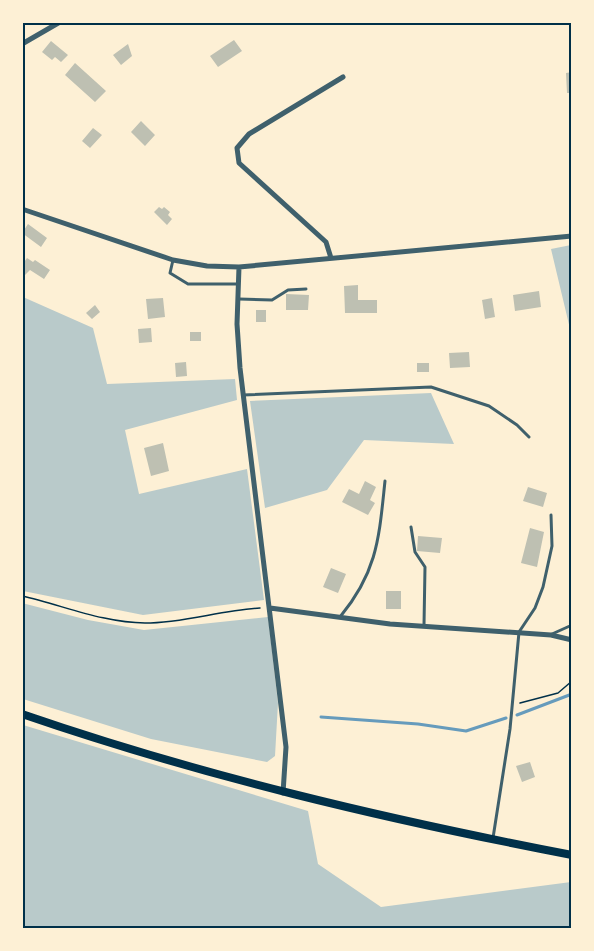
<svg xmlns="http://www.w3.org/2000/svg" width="594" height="951" font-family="'Asap Condensed',sans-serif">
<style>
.green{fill:#b9caca}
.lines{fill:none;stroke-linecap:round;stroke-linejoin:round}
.stream{stroke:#669bbc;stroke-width:3}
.building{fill:#bec0b2}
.path{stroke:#003049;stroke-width:1.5}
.service{stroke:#3f606c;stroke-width:3}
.minor{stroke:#3f606c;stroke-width:5}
.secondary{stroke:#003049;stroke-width:8}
.neatline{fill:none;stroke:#003049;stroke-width:2}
</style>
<rect width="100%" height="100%" fill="#fdf0d5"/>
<path class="green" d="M 571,245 L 572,245 L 571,333 L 551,249 Z
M 23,297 L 93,328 L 107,384 L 235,379 L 237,400 L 125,430 L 139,494 L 247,469 L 264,600 L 143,615 L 23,591 Z
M 431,393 L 454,444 L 364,440 L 327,490 L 265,508 L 250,401 Z
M 22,603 L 88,620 L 144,630 L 268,617 L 278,703 L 275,756 L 267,762 L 151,739 L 23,699 Z
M 23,725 L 308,811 L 318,864 L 381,907 L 571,882 L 571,928 L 23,928 Z"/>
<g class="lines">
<path class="stream" d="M 517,715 L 572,694
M 321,717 L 418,724 L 466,731 L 506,718"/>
</g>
<path class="building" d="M 234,40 L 242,51 L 218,67 L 210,56 Z
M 51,41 L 68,55 L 61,62 L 55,57 L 52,60 L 42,52 Z
M 128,44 L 132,56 L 121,65 L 113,55 Z
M 75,63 L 106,91 L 95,102 L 65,75 Z
M 572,72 L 572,93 L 567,93 L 566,73 Z
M 141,121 L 155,135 L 145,146 L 131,132 Z
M 93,128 L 102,135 L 90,148 L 82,141 Z
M 159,207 L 162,209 L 164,207 L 170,212 L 168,215 L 172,219 L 167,225 L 154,212 Z
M 28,224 L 47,238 L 41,247 L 22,233 Z
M 27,258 L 33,262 L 35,260 L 50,270 L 44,279 L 30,270 L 22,278 L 22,265 Z
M 358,285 L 358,300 L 377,300 L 377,313 L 345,313 L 344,286 Z
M 539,291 L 541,307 L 515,311 L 513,295 Z
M 286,294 L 309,295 L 308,310 L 286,310 Z
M 163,298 L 165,317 L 148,319 L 146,299 Z
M 492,298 L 495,317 L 485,319 L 482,300 Z
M 95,305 L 100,312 L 92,319 L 86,313 Z
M 256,310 L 266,310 L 266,322 L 256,322 Z
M 151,328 L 152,342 L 139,343 L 138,329 Z
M 190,332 L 201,332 L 201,341 L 190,341 Z
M 469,352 L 470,367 L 450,368 L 449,353 Z
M 186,362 L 187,376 L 176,377 L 175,363 Z
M 417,363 L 429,363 L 429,372 L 417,372 Z
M 163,443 L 169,471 L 151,476 L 144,448 Z
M 365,481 L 376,487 L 370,500 L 375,503 L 368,515 L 342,502 L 349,489 L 359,494 Z
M 528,487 L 547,493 L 543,507 L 523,501 Z
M 530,528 L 544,532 L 537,567 L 521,563 Z
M 418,536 L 442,538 L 440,553 L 417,551 Z
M 331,568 L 346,574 L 338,593 L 323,587 Z
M 386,591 L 401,591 L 401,609 L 386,609 Z
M 530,762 L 535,777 L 522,782 L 516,766 Z"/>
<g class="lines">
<path class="path" d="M 22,596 C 62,605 104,623 145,623 C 184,623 221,610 260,608
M 520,703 L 558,693 L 572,681"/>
<path class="service" d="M 173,260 L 170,273 L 188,284 L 238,284
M 239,299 L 272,300 L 288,290 L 306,289
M 243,395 L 431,387 L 489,406 L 517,425 L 529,437
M 411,527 L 415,552 L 425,567 L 424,625
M 340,617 C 378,571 379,537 385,481
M 552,634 L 572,625
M 493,838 L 510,729 L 519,632 L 535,608 L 543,587 L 552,546 L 551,515"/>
<path class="minor" d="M 22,44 L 60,22
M 22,209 L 173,260 L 207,266 L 239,267
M 331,258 L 326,242 L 239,163 L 237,148 L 249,134 L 343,77
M 270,608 L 390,624 L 551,635 L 572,640
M 283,793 L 286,747 L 240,368 L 237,324 L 239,267 L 572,236"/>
<path class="secondary" d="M 22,714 C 202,776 385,819 572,855"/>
</g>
<rect width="594" height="951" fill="none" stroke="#fdf0d5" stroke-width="48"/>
<rect x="24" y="24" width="546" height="903" class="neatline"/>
</svg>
